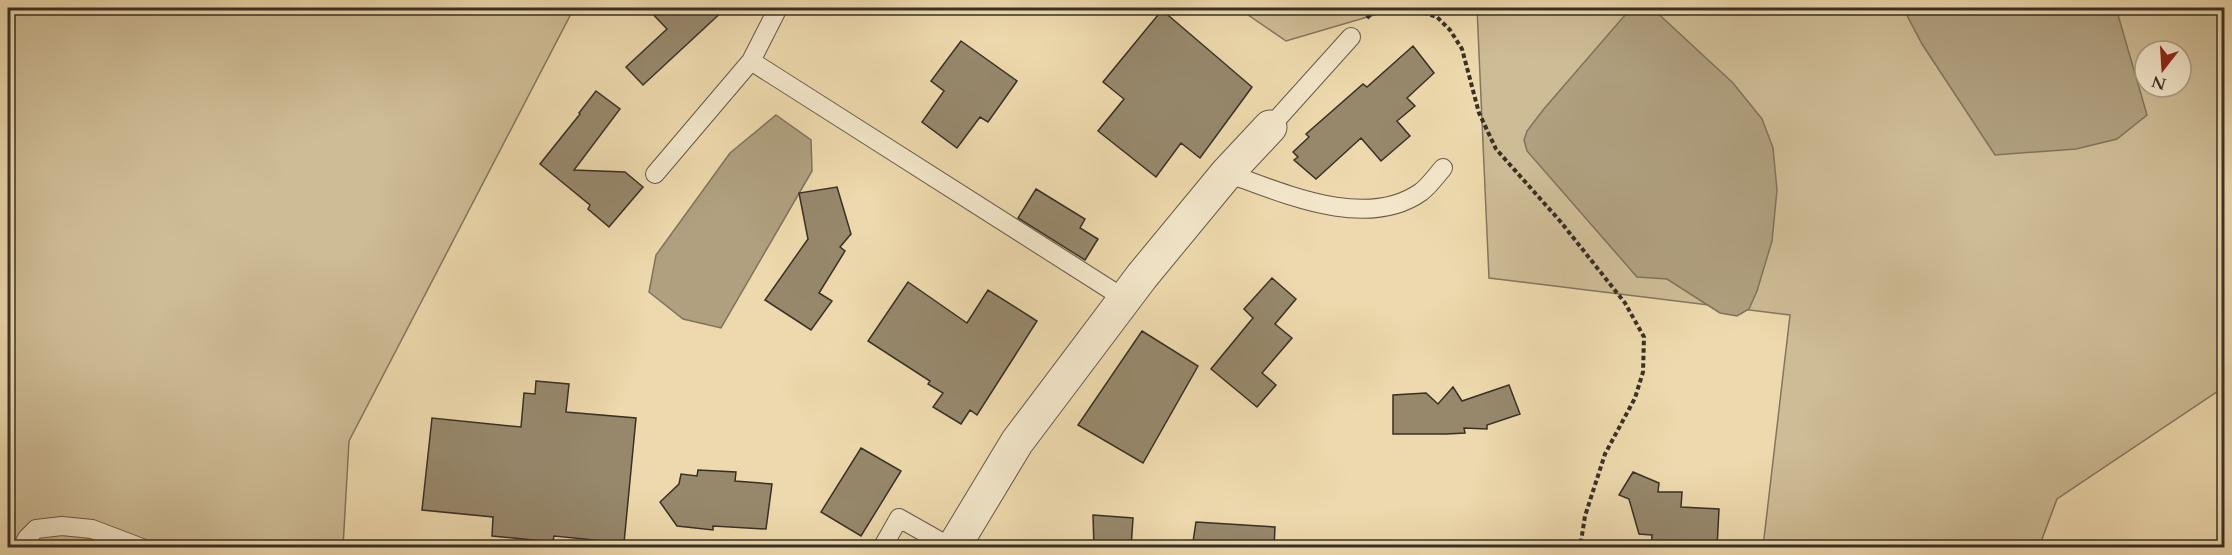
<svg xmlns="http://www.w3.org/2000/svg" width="2232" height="555" font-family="Cardo,serif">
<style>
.green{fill:#cebc96;stroke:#84765e;stroke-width:1.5;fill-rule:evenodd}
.water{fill:#b0a07f;stroke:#80735b;stroke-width:1.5}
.building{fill:#97886c;stroke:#393025;stroke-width:1.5}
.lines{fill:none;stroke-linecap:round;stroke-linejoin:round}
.lane-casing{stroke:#665a47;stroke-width:20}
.street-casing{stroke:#665a47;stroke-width:35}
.path{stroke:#393025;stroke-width:4;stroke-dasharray:4.5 3;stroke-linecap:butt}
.lane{stroke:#f3e6ca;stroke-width:18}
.street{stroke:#f3e6ca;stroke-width:33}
</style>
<rect width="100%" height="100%" fill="#edd9ad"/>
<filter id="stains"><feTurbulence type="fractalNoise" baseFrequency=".00333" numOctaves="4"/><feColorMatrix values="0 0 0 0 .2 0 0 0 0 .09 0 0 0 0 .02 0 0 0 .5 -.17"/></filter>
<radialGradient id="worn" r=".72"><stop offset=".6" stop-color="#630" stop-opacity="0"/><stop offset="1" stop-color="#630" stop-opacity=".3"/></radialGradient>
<path class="green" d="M 8,8 L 574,8 L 349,441 L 343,547 L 8,547 Z
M 1238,8 L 1398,8 L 1286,41 Z
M 1477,8 L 2224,8 L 2224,387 L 2057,499 L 2039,547 L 1763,547 L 1790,315 L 1489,278 ZM 2145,51 L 2181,51 L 2181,87 L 2145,87 Z"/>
<path class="water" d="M 1635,8 L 1652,8 L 1733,83 L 1762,119 L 1773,148 L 1777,190 L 1772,241 L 1757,291 L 1749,309 L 1737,316 L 1720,313 L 1667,279 L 1637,277 L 1527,151 L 1524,140 L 1527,131 L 1543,110 L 1625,15 Z
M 1903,8 L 2116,8 L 2147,115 L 2117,139 L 2076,149 L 1995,155 L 1922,44 Z
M 776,115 L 811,140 L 812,171 L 721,328 L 683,319 L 649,292 L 656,255 L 730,153 Z"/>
<path class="building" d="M 647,8 L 726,8 L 643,85 L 626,67 L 667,29 Z
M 1162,10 L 1252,87 L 1200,158 L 1181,143 L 1156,177 L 1098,131 L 1124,99 L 1103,82 Z
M 961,41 L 1017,81 L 988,122 L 980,117 L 957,148 L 922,122 L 944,91 L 931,81 Z
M 1413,46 L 1434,73 L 1407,98 L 1415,106 L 1397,121 L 1410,136 L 1381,161 L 1361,138 L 1316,179 L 1294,160 L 1298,157 L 1293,152 L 1309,137 L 1306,134 L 1363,84 L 1367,87 Z
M 596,91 L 620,109 L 574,170 L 625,172 L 643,187 L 609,227 L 588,209 L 590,205 L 540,164 L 580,114 L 579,113 Z
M 837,187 L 851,234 L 840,247 L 845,251 L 819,293 L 832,301 L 811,330 L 765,300 L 808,239 L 799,193 Z
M 1036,189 L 1085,219 L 1080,228 L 1098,239 L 1085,260 L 1018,218 Z
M 1272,278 L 1296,299 L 1275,324 L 1292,338 L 1262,373 L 1276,385 L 1257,407 L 1211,369 L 1253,318 L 1244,309 Z
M 908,282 L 967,323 L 988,290 L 1037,321 L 977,415 L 970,410 L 961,424 L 933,407 L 943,393 L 928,384 L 930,381 L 868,341 Z
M 1142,331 L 1198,366 L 1143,463 L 1078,425 Z
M 536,381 L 569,384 L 566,412 L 636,418 L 624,543 L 554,536 L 553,542 L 492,536 L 493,517 L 422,510 L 432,418 L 521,427 L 524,393 L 535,394 Z
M 1509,385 L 1520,414 L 1487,425 L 1487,429 L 1464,428 L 1465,433 L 1446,434 L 1393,434 L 1393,395 L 1426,393 L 1438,404 L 1453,387 L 1462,401 Z
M 861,448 L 901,471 L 861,536 L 821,512 Z
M 698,470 L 736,472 L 735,481 L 772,484 L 766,529 L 713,526 L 713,530 L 677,526 L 660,502 L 679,484 L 681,474 L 697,476 Z
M 1633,472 L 1659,483 L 1658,492 L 1682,492 L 1681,507 L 1719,509 L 1717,548 L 1651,548 L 1652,535 L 1639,534 L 1629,499 L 1619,495 Z
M 1093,515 L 1133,518 L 1131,548 L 1094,548 Z
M 1196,522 L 1275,527 L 1274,548 L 1192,548 Z"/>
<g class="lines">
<g class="lane-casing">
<path id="lane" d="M 751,61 L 1125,299
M 1270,127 L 1351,37
M 1227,173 C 1283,193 1366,231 1421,192 C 1429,186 1436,176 1443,168
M 655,174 L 751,61 L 778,8
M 22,548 L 27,538 L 36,529 L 62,526 L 92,529 L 142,548
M 882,548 L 899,518 L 952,548"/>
</g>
<g class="street-casing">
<path id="street" d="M 953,548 L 1017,442 L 1142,276 L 1227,173 L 1270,127"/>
</g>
<path class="path" d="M 1409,8 L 1437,17 L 1450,30 L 1462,49 L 1479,113 L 1496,149 L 1560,221 L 1625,303 L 1644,337 L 1643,372 L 1635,398 L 1605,454 L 1585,516 L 1580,548
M 1367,18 L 1375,10 L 1403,8"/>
<use href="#lane" class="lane"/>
<use href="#street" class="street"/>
</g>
<rect width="2232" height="555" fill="none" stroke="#edd9ad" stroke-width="30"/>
<rect x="9" y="9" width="2214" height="537" fill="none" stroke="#393025" stroke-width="3"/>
<rect x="15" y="15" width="2202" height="525" fill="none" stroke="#393025" stroke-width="1.5"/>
<g transform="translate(2163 69) rotate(197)"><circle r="28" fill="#f3e6ca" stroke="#a99d88" stroke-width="1.5"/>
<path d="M0-4.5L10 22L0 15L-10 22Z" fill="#8f2418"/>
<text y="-9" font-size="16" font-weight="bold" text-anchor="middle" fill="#393025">N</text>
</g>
<rect width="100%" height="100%" filter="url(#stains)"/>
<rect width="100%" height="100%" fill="url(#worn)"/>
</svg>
